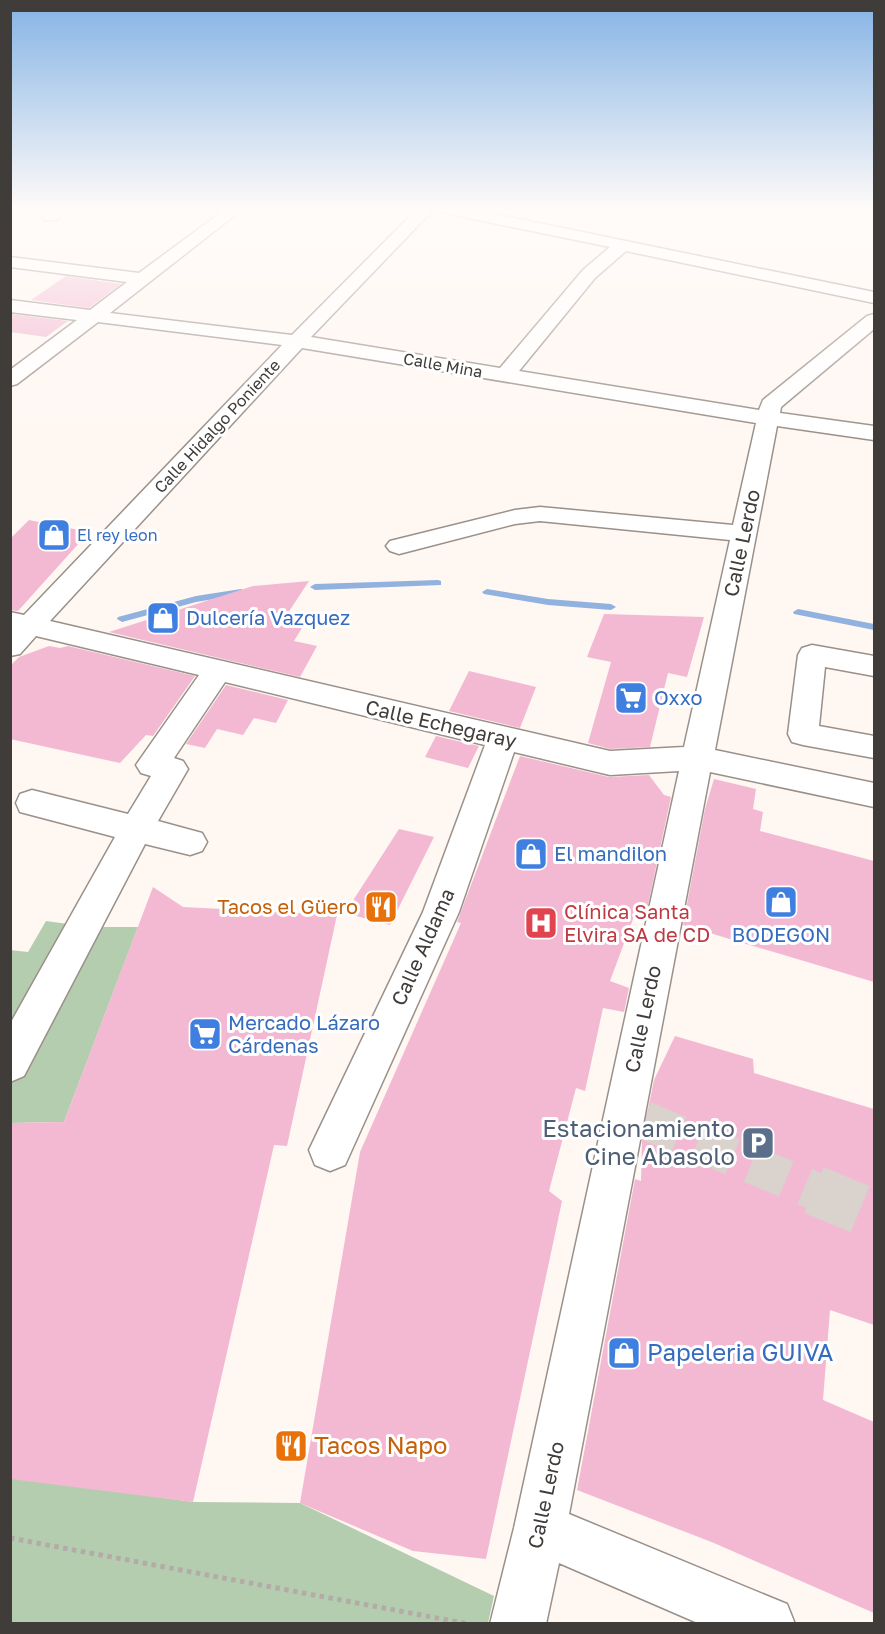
<svg xmlns="http://www.w3.org/2000/svg" width="885" height="1634" font-family="'Golos Text',sans-serif">
<style>
.green{fill:#b5cdaf}
.lines{fill:none;stroke-linecap:round;stroke-linejoin:round}
.stream{fill:#91b1de;fill-rule:evenodd}
.building{fill:#f3b9d2}
.minor-tunnel-far1{stroke:#d9d2cd;stroke-width:38;stroke-dasharray:38 20;stroke-linecap:butt}
.minor-tunnel{stroke:#d9d2cd;stroke-width:50;stroke-dasharray:50 25;stroke-linecap:butt}
.minor-casing{stroke:#99908a;stroke-width:3}
.path{stroke:#b2aba7;stroke-width:5;stroke-dasharray:4.5 4.5;stroke-linecap:butt}
.minor{fill:#fff;fill-rule:evenodd}
.labels{text-anchor:middle;stroke-width:6;stroke-linejoin:round;paint-order:stroke}
.far-street-label{font-size:16px;fill:#403c3a;stroke:#fff}
.far-shop-label{font-size:16px;fill:#366cbe;stroke:#fff;text-anchor:start}
.street-label{font-size:20px;fill:#403c3a;stroke:#fff}
.shop-label{font-size:20px;fill:#366cbe;stroke:#fff;text-anchor:start}
.food-label{font-size:20px;fill:#c56008;stroke:#fff;text-anchor:end}
.health-label{font-size:20px;fill:#be3a42;stroke:#fff;text-anchor:start}
.near-service-label{font-size:24px;fill:#4e5e75;stroke:#fff;text-anchor:end}
.near-shop-label{font-size:24px;fill:#366cbe;stroke:#fff;text-anchor:start}
.near-food-label{font-size:24px;fill:#c56008;stroke:#fff;text-anchor:start}
</style>
<rect width="100%" height="100%" fill="#fff7f2"/>
<path class="green" d="M 46,921 L 90,927 L 138,927 L 64,1122 L 11,1123 L 10,950 L 28,952 Z
M 11,1476 L 193,1502 L 300,1503 L 494,1596 L 488,1623 L 11,1624 Z"/>
<g class="lines">
<path class="stream" d="M 438,580 L 441,581 L 441,585 L 315,590 L 310,587 L 315,584 Z
M 241,589 L 246,592 L 244,594 L 196,602 L 122,622 L 117,619 L 118,617 L 196,596 Z
M 487,589 L 548,599 L 611,604 L 616,607 L 611,610 L 548,605 L 484,594 L 482,592 Z
M 798,609 L 874,624 L 874,630 L 794,614 L 793,612 Z"/>
</g>
<path class="building" d="M 66,276 L 121,284 L 89,308 L 31,300 Z
M 10,314 L 11,314 L 68,321 L 46,337 L 10,332 Z
M 29,520 L 89,532 L 18,611 L 10,610 L 10,539 Z
M 309,581 L 284,619 L 305,623 L 294,641 L 317,646 L 300,677 L 109,632 L 253,586 Z
M 604,614 L 704,617 L 687,677 L 668,673 L 650,747 L 610,749 L 588,743 L 611,662 L 587,657 Z
M 49,646 L 60,648 L 68,646 L 195,676 L 153,736 L 146,735 L 120,763 L 10,739 L 10,666 L 19,657 Z
M 469,671 L 536,687 L 520,728 L 449,711 Z
M 226,685 L 288,700 L 276,723 L 254,718 L 243,735 L 217,729 L 205,748 L 186,744 Z
M 436,736 L 479,746 L 468,768 L 425,757 Z
M 520,756 L 609,777 L 649,775 L 664,795 L 671,797 L 646,914 L 636,911 L 610,981 L 629,988 L 624,1012 L 603,1008 L 585,1091 L 576,1088 L 549,1191 L 562,1201 L 486,1559 L 413,1551 L 300,1503 L 360,1152 L 461,923 L 457,922 Z
M 714,779 L 756,789 L 753,809 L 763,812 L 760,831 L 874,861 L 874,982 L 683,925 L 705,809 Z
M 399,829 L 434,837 L 390,925 L 345,913 Z
M 153,887 L 183,907 L 337,915 L 287,1146 L 274,1145 L 193,1502 L 10,1479 L 10,1123 L 64,1122 Z
M 675,1036 L 753,1059 L 754,1073 L 874,1109 L 874,1325 L 830,1310 L 823,1400 L 874,1422 L 874,1613 L 714,1543 L 577,1490 L 635,1179 L 641,1181 L 642,1139 L 654,1080 Z"/>
<g class="lines">
<path class="minor-tunnel-far1" d="M 644,1120 L 818,1192"/>
<path class="minor-tunnel" d="M 814,1190 L 874,1215"/>
<g class="minor-casing">
<path id="minor" d="M 52,208 L 69,208 L 57,220 L 45,220 L 43,217 Z
M 227,208 L 244,208 L 110,313 L 292,335 L 418,208 L 435,208 L 311,337 L 500,368 L 583,270 L 610,247 L 444,213 L 438,211 L 436,208 L 465,208 L 874,292 L 874,303 L 626,251 L 595,278 L 519,371 L 759,410 L 763,400 L 867,316 L 874,314 L 874,329 L 781,407 L 780,413 L 874,426 L 874,440 L 777,426 L 715,750 L 874,783 L 874,807 L 710,772 L 569,1514 L 787,1604 L 795,1624 L 700,1624 L 559,1563 L 546,1624 L 490,1624 L 514,1528 L 679,771 L 610,775 L 514,752 L 459,912 L 345,1165 L 330,1171 L 315,1165 L 309,1150 L 423,912 L 485,745 L 225,682 L 174,758 L 183,761 L 188,769 L 158,821 L 202,833 L 207,842 L 202,851 L 190,855 L 145,844 L 24,1076 L 10,1082 L 10,1024 L 115,837 L 20,812 L 16,803 L 20,794 L 32,790 L 128,814 L 151,776 L 141,773 L 136,765 L 199,675 L 36,636 L 20,654 L 10,656 L 10,612 L 24,615 L 282,345 L 98,322 L 17,384 L 10,386 L 10,370 L 77,320 L 10,312 L 10,300 L 90,310 L 127,282 L 10,267 L 10,257 L 139,273 ZM 302,348 L 756,423 L 733,525 L 540,507 L 515,510 L 390,541 L 386,546 L 390,551 L 399,554 L 515,524 L 540,521 L 730,540 L 684,747 L 610,751 L 50,621 Z
M 812,645 L 874,656 L 874,676 L 825,667 L 819,726 L 874,736 L 874,758 L 803,745 L 792,742 L 788,734 L 798,655 L 802,648 Z"/>
</g>
<path class="path" d="M 10,1538 L 469,1624"/>
<use href="#minor" class="minor"/>
</g>
<linearGradient id="sky" x2="0" y2="1"><stop stop-color="#85b3e4"/><stop offset="0.48" stop-color="#fffbf9"/><stop offset="1" stop-color="#fffbf9" stop-opacity="0"/></linearGradient>
<rect width="885" height="436" fill="url(#sky)"/>
<defs>
<g id="shop-square" transform="scale(1.725)"><rect x="-9" y="-9" width="18" height="18" rx="4" fill="#3f7fe0" stroke="#fff"/><path d="M-5-2.5h2.3a2.7 3.5 0 0 1 5.4 0H5L5.5 6h-11ZM-1.5-2.5h3a1.5 2.3 0 0 0-3 0Z" fill="#fff"/></g>
<g id="supermarket-square" transform="scale(1.725)"><rect x="-9" y="-9" width="18" height="18" rx="4" fill="#3f7fe0" stroke="#fff"/><path d="M-6-5.5h2.5l.6 2H6L4.5 2H-2.5L-4.4-4H-6ZM-1.5 3.2a1.3 1.3 0 1 0 .1 0ZM3 3.2a1.3 1.3 0 1 0 .1 0Z" fill="#fff"/></g>
<g id="restaurant-square" transform="scale(1.725)"><rect x="-9" y="-9" width="18" height="18" rx="4" fill="#e8710a" stroke="#fff"/><path d="M-5-6h1v4h1v-4h1v4h1v-4h1v5L-1.5 .5V6h-2V.5L-5-1ZM5-6V6H3V1.5H1.5Q1.5-4 5-6Z" fill="#fff"/></g>
<g id="hospital-square" transform="scale(1.725)"><rect x="-9" y="-9" width="18" height="18" rx="4" fill="#e0444e" stroke="#fff"/><path d="M-5-5h3v3.5h4V-5h3V5h-3V1.5h-4V5h-3Z" fill="#fff"/></g>
<g id="parking-square" transform="scale(1.725)"><rect x="-9" y="-9" width="18" height="18" rx="4" fill="#5c6f8a" stroke="#fff"/><path d="M-3.5-5.5H1a3.5 3.5 0 0 1 0 7H-1V5.5H-3.5ZM-1-3.4V-.6H.8a1.4 1.4 0 0 0 0-2.8Z" fill="#fff"/></g>
</defs>
<g fill-rule="evenodd">
<use href="#shop-square" x="54" y="535"/>
<use href="#shop-square" x="163" y="618"/>
<use href="#supermarket-square" x="631" y="698"/>
<use href="#shop-square" x="531" y="854"/>
<use href="#shop-square" x="781" y="902"/>
<use href="#restaurant-square" x="381" y="907"/>
<use href="#hospital-square" x="541" y="923"/>
<use href="#supermarket-square" x="205" y="1034"/>
<use href="#parking-square" x="758" y="1143"/>
<use href="#shop-square" x="624" y="1353"/>
<use href="#restaurant-square" x="291" y="1446"/>
</g>
<g class="labels">
<g class="far-street-label">
<text transform="translate(443 365) rotate(10)" y="6">Calle Mina</text>
<text transform="translate(217 426) rotate(-47)" y="6">Calle Hidalgo Poniente</text>
</g>
<g class="far-shop-label">
<text x="77" y="541">El rey leon</text>
</g>
<g class="street-label">
<text transform="translate(742 543) rotate(-78)" y="7">Calle Lerdo</text>
<text transform="translate(441 724) rotate(13)" y="7">Calle Echegaray</text>
<text transform="translate(423 947) rotate(-66)" y="7">Calle Aldama</text>
<text transform="translate(643 1019) rotate(-78)" y="7">Calle Lerdo</text>
<text transform="translate(546 1495) rotate(-78)" y="7">Calle Lerdo</text>
</g>
<g class="shop-label">
<text x="186" y="625">Dulcería Vazquez</text>
<text x="654" y="705">Oxxo</text>
<text x="554" y="861">El mandilon</text>
<text x="781" y="942" text-anchor="middle">BODEGON</text>
<text x="228" y="1030">Mercado Lázaro<tspan x="228" dy="23">Cárdenas</tspan></text>
</g>
<g class="food-label">
<text x="358" y="914">Tacos el Güero</text>
</g>
<g class="health-label">
<text x="564" y="919">Clínica Santa<tspan x="564" dy="23">Elvira SA de CD</tspan></text>
</g>
<g class="near-service-label">
<text x="735" y="1137">Estacionamiento<tspan x="735" dy="28">Cine Abasolo</tspan></text>
</g>
<g class="near-shop-label">
<text x="647" y="1361">Papeleria GUIVA</text>
</g>
<g class="near-food-label">
<text x="314" y="1454">Tacos Napo</text>
</g>
</g>
<rect width="885" height="1634" fill="none" stroke="#403c3a" stroke-width="24"/>
</svg>
